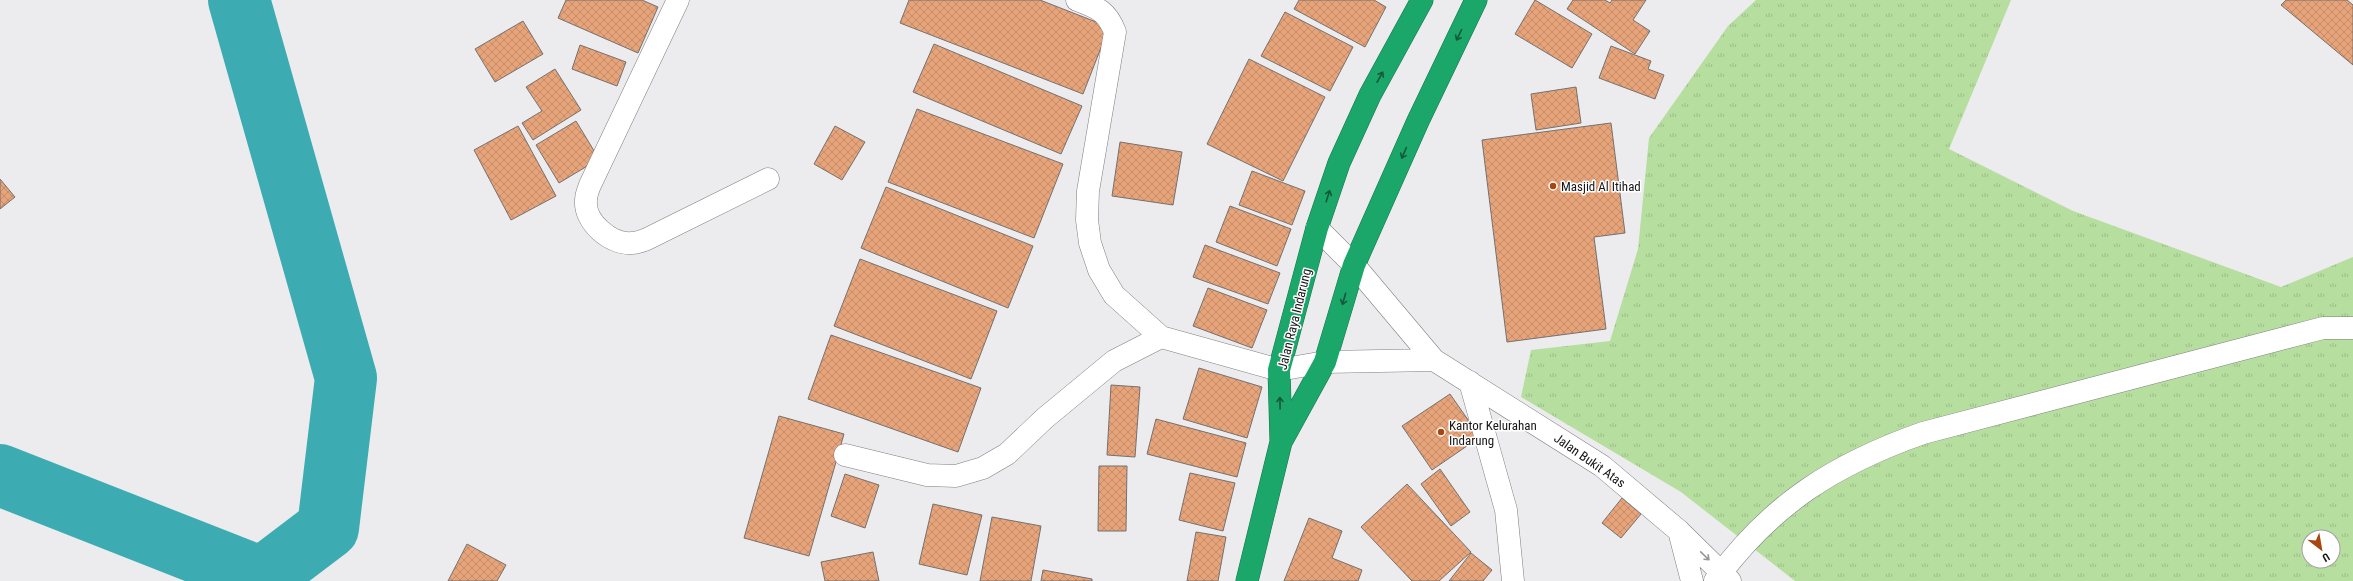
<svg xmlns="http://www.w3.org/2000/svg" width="2353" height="581" font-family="'Roboto Condensed',sans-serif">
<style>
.park{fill:url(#park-tufts);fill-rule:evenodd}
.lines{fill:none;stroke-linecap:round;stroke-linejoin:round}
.river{stroke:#3cacb2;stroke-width:62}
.building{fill:url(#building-cross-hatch);stroke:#737170}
.minor-casing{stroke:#7e7f81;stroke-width:23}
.highway-casing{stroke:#18744c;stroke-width:23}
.minor{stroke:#fff;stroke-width:22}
.highway{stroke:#1aa769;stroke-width:22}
.oneway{stroke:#17573b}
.oneway2{stroke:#969696}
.poi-dot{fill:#a9450f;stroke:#fff;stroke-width:1.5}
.labels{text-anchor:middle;stroke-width:3;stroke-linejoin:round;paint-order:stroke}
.poi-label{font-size:13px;fill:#151616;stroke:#fff;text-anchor:start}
.street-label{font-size:13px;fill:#151616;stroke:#fff}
</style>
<defs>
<pattern id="park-tufts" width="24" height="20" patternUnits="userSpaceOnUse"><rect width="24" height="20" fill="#b6de9f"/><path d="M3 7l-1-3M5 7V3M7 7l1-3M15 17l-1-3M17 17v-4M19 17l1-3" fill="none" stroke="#9cbe88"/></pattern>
<pattern id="building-cross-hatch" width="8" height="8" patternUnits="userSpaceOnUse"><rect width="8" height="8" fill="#e7a379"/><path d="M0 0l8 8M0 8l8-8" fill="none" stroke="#c58c68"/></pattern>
</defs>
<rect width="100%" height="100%" fill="#ececee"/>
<path class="park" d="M 1756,0 L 2011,0 L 1949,149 L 2073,211 L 2281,287 L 2353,257 L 2353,581 L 1795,581 L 1681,492 L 1521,397 L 1531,350 L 1610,341 L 1638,249 L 1649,138 L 1728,26 ZM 2309,537 L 2333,537 L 2333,561 L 2309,561 Z"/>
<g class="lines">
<path class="river" d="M 0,475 L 262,578 L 328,528 L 346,378 L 239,0"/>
</g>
<path class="building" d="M 566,0 L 642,0 L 658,7 L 638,53 L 558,18 Z
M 909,0 L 1040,0 L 1109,27 L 1083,94 L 900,23 Z
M 1299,0 L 1374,0 L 1386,7 L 1365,47 L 1294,9 Z
M 1535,0 L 1592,34 L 1572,68 L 1515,34 Z
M 1573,0 L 1605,0 L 1610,3 L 1612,0 L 1646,0 L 1633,20 L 1650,31 L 1635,54 L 1567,9 Z
M 2286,0 L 2347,0 L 2353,5 L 2353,65 L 2281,5 Z
M 1285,12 L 1353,47 L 1330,91 L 1261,56 Z
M 523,21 L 543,54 L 495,82 L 475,49 Z
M 934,44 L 1082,106 L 1061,154 L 913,92 Z
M 580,45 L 626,62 L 617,86 L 572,69 Z
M 1611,46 L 1651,61 L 1648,69 L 1664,75 L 1655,99 L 1599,78 Z
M 1249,59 L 1325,97 L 1283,181 L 1207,144 Z
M 555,69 L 581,110 L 533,140 L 522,123 L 542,111 L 526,87 Z
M 1576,87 L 1581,123 L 1536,130 L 1531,94 Z
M 917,109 L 1063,164 L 1034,238 L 888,182 Z
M 576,121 L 599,159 L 559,183 L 536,145 Z
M 1611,123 L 1625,233 L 1594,237 L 1606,329 L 1507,342 L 1482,140 Z
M 518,126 L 556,196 L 511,220 L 474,150 Z
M 835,126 L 865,142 L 842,180 L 814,164 Z
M 1120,142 L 1182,152 L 1173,205 L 1112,196 Z
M 1252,171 L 1305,191 L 1292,225 L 1239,205 Z
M 0,179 L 15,197 L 0,209 Z
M 886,187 L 1033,246 L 1008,308 L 861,248 Z
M 1230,206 L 1291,229 L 1277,266 L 1216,242 Z
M 1205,245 L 1280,273 L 1268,304 L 1193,277 Z
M 860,259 L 997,311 L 971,379 L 834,326 Z
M 1208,288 L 1267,310 L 1252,348 L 1193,326 Z
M 831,335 L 981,388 L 958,452 L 808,399 Z
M 1199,368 L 1262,387 L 1247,438 L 1183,419 Z
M 1111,385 L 1140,387 L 1135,457 L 1107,455 Z
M 1450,394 L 1480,437 L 1432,470 L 1402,426 Z
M 779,416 L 844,434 L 809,556 L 744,538 Z
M 1156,419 L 1246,443 L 1237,477 L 1147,454 Z
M 1099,466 L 1127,466 L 1126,531 L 1098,531 Z
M 1440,469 L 1470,512 L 1451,526 L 1421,484 Z
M 1190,473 L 1235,483 L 1223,531 L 1179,520 Z
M 845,474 L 879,485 L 865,528 L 831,516 Z
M 1407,484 L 1471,552 L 1439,581 L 1412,581 L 1361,527 Z
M 1622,498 L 1641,514 L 1621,538 L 1602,523 Z
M 933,504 L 982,515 L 967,575 L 919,564 Z
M 992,517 L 1041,526 L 1031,581 L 980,581 Z
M 1309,518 L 1342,531 L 1332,558 L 1362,570 L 1358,581 L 1284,581 Z
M 1196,532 L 1226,537 L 1218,581 L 1187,581 Z
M 467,544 L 506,565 L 497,581 L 448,581 Z
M 873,552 L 879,581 L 825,581 L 821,562 Z
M 1471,553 L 1492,570 L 1483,581 L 1449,581 Z
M 1043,570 L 1092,579 L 1092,581 L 1041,581 Z"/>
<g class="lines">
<g class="minor-casing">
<path id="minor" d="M 678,0 L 590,185 C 588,190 586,195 586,200 C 584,222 611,245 632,243 C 637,243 642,241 647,239 L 768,179
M 1077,0 C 1098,8 1107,11 1115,32 L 1088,191 L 1087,220 L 1090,243 L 1099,270 L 1114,295 L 1161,337 L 1279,370 L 1325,362 L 1434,360
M 1317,228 L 1354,265 L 1434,360 L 1602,466 L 1679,531 L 1730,581
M 1470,382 L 1506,510 L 1513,581
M 845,455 L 927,475 L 956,476 L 983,468 L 1007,454 L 1045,418 L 1114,361 L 1161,337
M 1679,531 L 1692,581
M 1715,581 C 1771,504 1835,464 1923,433 L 2323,328 L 2353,328"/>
</g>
<g class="highway-casing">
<path id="highway" d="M 1281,441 L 1279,370 L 1317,228 L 1339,163 L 1370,95 L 1422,0
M 1247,581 L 1281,442 L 1325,362 L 1354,265 L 1418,121 L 1476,0"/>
</g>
<use href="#minor" class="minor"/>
<use href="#highway" class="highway"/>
</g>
<defs><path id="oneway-shaft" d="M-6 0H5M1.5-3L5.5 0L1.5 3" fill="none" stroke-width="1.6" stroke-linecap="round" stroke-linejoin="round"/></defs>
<g class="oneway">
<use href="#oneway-shaft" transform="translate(1459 35) rotate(116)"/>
<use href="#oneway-shaft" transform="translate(1380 77) rotate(-61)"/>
<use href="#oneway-shaft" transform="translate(1404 153) rotate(114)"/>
<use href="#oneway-shaft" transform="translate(1328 196) rotate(-72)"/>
<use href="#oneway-shaft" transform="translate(1344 299) rotate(106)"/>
<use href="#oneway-shaft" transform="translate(1280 403) rotate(-91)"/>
</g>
<use class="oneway2" href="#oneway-shaft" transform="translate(1705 556) rotate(44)"/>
<g class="poi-dot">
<circle cx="1553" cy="186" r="4"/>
<circle cx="1441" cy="432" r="4"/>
</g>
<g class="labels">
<g class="poi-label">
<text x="1561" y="191">Masjid Al Itihad</text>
<text x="1449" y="430">Kantor Kelurahan<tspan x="1449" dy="15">Indarung</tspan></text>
</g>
<g class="street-label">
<text transform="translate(1294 319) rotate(-76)" y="5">Jalan Raya Indarung</text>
<text transform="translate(1590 460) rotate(35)" y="5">Jalan Bukit Atas</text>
</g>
</g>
<g transform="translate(2321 549) rotate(149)"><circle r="19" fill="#ffffff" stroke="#a1a2a2"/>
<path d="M0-3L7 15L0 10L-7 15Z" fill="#a9450f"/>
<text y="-6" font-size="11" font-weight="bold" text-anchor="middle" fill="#151616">U</text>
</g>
</svg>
